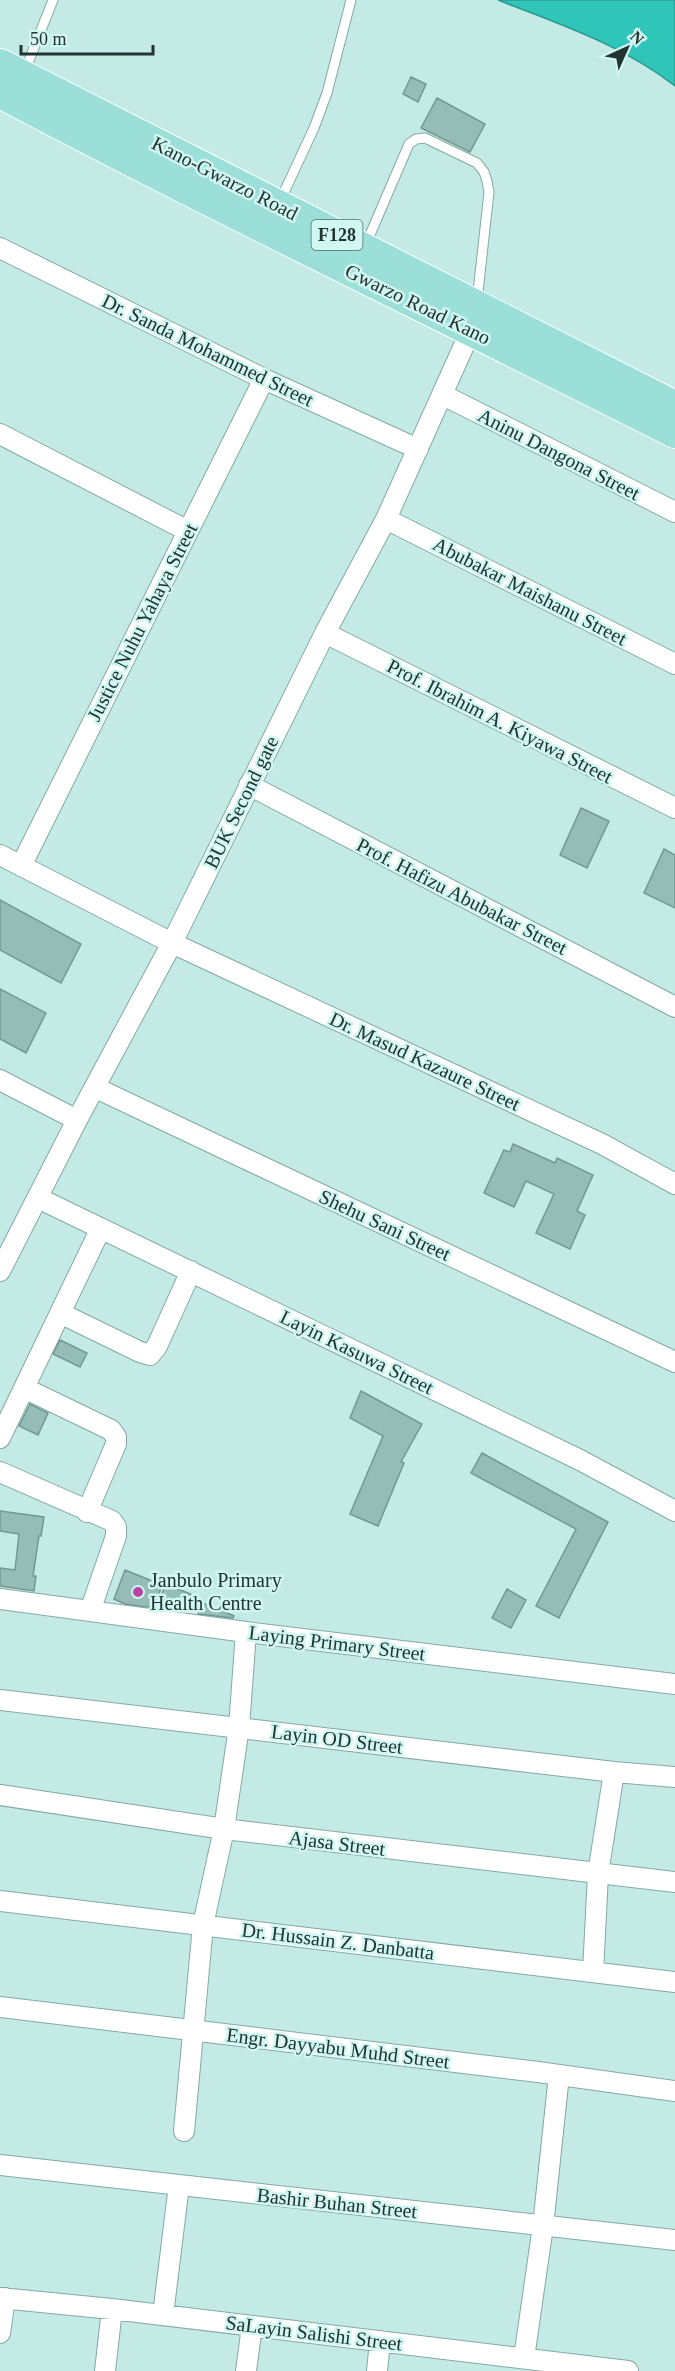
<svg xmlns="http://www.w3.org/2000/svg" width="675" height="2371" font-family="'Times New Roman',serif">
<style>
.water{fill:#2fc5b8;stroke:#2b9990;stroke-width:1.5}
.building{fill:#96bcb7;stroke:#739893;stroke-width:1.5}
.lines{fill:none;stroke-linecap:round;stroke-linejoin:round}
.service-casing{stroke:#84a9a4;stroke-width:11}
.minor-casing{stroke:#84a9a4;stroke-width:22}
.primary-casing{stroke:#fff;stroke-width:32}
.service{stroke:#fff;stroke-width:9}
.minor{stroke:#fff;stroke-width:20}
.primary{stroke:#9bdfd8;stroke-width:30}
.poi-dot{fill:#b745a1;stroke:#d0f7f2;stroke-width:2}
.labels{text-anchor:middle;stroke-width:5;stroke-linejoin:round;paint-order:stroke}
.shield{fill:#d0f7f2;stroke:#576e6b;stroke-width:1.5}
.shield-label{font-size:18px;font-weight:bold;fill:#233331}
.street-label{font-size:20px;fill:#233331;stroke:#d0f7f2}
.poi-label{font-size:20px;fill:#233331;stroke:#d0f7f2;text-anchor:start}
</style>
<rect width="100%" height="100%" fill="#c3eae4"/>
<path class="water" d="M 498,0 L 675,0 L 675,86 C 623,45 559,24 498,0 Z"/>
<path class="building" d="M 411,77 L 426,84 L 418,102 L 403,94 Z
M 437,98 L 485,124 L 470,152 L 421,128 Z
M 581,808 L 609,821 L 587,868 L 560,855 Z
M 664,849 L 675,855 L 675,908 L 644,893 Z
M 0,900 L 81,944 L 61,983 L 0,950 Z
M 0,989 L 46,1013 L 26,1053 L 0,1039 Z
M 513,1144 L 555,1163 L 557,1158 L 593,1175 L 577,1211 L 585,1215 L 570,1249 L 536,1233 L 554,1194 L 526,1181 L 514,1207 L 484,1193 L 504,1150 L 510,1152 Z
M 60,1340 L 87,1353 L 80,1367 L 53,1354 Z
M 361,1391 L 422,1424 L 401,1462 L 404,1463 L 378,1526 L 350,1514 L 383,1436 L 350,1418 Z
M 30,1404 L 48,1413 L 38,1435 L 19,1426 Z
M 482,1453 L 608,1522 L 559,1618 L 536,1606 L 576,1529 L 471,1473 Z
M 0,1511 L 44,1517 L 41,1536 L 39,1536 L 33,1576 L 36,1576 L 34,1591 L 0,1586 L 0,1568 L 15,1570 L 19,1534 L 0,1531 Z
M 125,1570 L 162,1585 L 154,1608 L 125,1604 L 114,1599 Z
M 166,1584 L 195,1596 L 189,1610 L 160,1598 Z
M 507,1589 L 526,1600 L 511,1628 L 492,1618 Z
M 203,1603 L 234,1616 L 233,1618 L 198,1614 Z"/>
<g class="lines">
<g class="service-casing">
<path id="service" d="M 24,73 L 53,0
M 280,201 L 314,128 L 327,93 L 351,0
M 366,244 L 409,144 L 416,139 L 425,138 L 477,163 L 484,172 L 487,181 L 489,192 L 477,301"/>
</g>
<g class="minor-casing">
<path id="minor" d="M 0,248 L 264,379 L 418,449
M 443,395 L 675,512
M 0,434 L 188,531
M 386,519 L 675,664
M 325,633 L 675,808
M 249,785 L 675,1007
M 0,855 L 172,943 L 602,1144 L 675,1184
M 21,866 L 264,379
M 0,1080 L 77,1120
M 96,1088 L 675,1362
M 38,1198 L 580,1460 L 675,1511
M 0,1271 L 77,1120 L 172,943 L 325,633 L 386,519 L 471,330
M 60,1313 L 140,1352 L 150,1355 L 157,1346 L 191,1271
M 24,1388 L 111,1430 L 116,1437 L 116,1444 L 87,1512
M 0,1438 L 100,1230
M 0,1472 L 112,1521 L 116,1527 L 116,1536 L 90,1611
M 0,1599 L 246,1632 L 675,1684
M 0,1700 L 614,1772 L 675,1777
M 0,1795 L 224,1829 L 675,1882
M 0,1901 L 675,1982
M 593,1972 L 598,1874 L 614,1772
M 0,2007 L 538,2072 L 675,2091
M 184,2131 L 203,1925 L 224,1829 L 239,1727 L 246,1632
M 0,2165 L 675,2240
M 0,2298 L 112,2309 L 628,2371
M 163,2315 L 179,2185
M 0,2333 L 5,2298
M 524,2358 L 543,2226 L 559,2075
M 105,2371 L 112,2309
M 246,2371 L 252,2326
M 377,2371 L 380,2341"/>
</g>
<g class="primary-casing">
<path id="primary" d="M 0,64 L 675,406
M 0,93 C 223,211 450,319 675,433"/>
</g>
<use href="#service" class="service"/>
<use href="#minor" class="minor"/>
<use href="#primary" class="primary"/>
</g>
<circle class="poi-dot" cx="138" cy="1592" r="6"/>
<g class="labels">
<rect class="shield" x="311.5" y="220" width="51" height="30" rx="4.5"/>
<g class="shield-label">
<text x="337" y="241">F128</text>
</g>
<g class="street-label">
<text transform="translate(225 178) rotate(27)" y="7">Kano-Gwarzo Road</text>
<text transform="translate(418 304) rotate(26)" y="7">Gwarzo Road Kano</text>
<text transform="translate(208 350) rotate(26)" y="7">Dr. Sanda Mohammed Street</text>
<text transform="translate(559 454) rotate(27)" y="7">Aninu Dangona Street</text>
<text transform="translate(530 591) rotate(27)" y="7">Abubakar Maishanu Street</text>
<text transform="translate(142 622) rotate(-63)" y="7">Justice Nuhu Yahaya Street</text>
<text transform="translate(500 721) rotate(27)" y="7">Prof. Ibrahim A. Kiyawa Street</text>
<text transform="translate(241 802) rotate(-64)" y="7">BUK Second gate</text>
<text transform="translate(462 896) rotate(27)" y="7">Prof. Hafizu Abubakar Street</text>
<text transform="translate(425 1061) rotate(25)" y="7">Dr. Masud Kazaure Street</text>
<text transform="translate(385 1225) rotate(25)" y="7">Shehu Sani Street</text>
<text transform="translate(357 1352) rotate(26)" y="7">Layin Kasuwa Street</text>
<text transform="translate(337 1643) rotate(7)" y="7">Laying Primary Street</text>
<text transform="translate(337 1739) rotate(7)" y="7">Layin OD Street</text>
<text transform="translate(337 1843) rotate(7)" y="7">Ajasa Street</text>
<text transform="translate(338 1941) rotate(7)" y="7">Dr. Hussain Z. Danbatta</text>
<text transform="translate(338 2048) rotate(7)" y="7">Engr. Dayyabu Muhd Street</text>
<text transform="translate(337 2203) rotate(6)" y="7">Bashir Buhan Street</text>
<text transform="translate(314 2333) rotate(7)" y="7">SaLayin Salishi Street</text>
</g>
<g class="poi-label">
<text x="150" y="1587">Janbulo Primary<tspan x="150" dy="23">Health Centre</tspan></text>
</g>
</g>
<g transform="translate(627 48) rotate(45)" stroke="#d0f7f2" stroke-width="4.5" paint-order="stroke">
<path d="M0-4.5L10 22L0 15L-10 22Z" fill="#233331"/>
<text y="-9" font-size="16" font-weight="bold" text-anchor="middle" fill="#233331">N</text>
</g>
<path d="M21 45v9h132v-9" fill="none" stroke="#233331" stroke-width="3"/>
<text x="30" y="45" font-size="18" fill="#233331" stroke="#d0f7f2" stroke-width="4.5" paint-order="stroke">50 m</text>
</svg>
